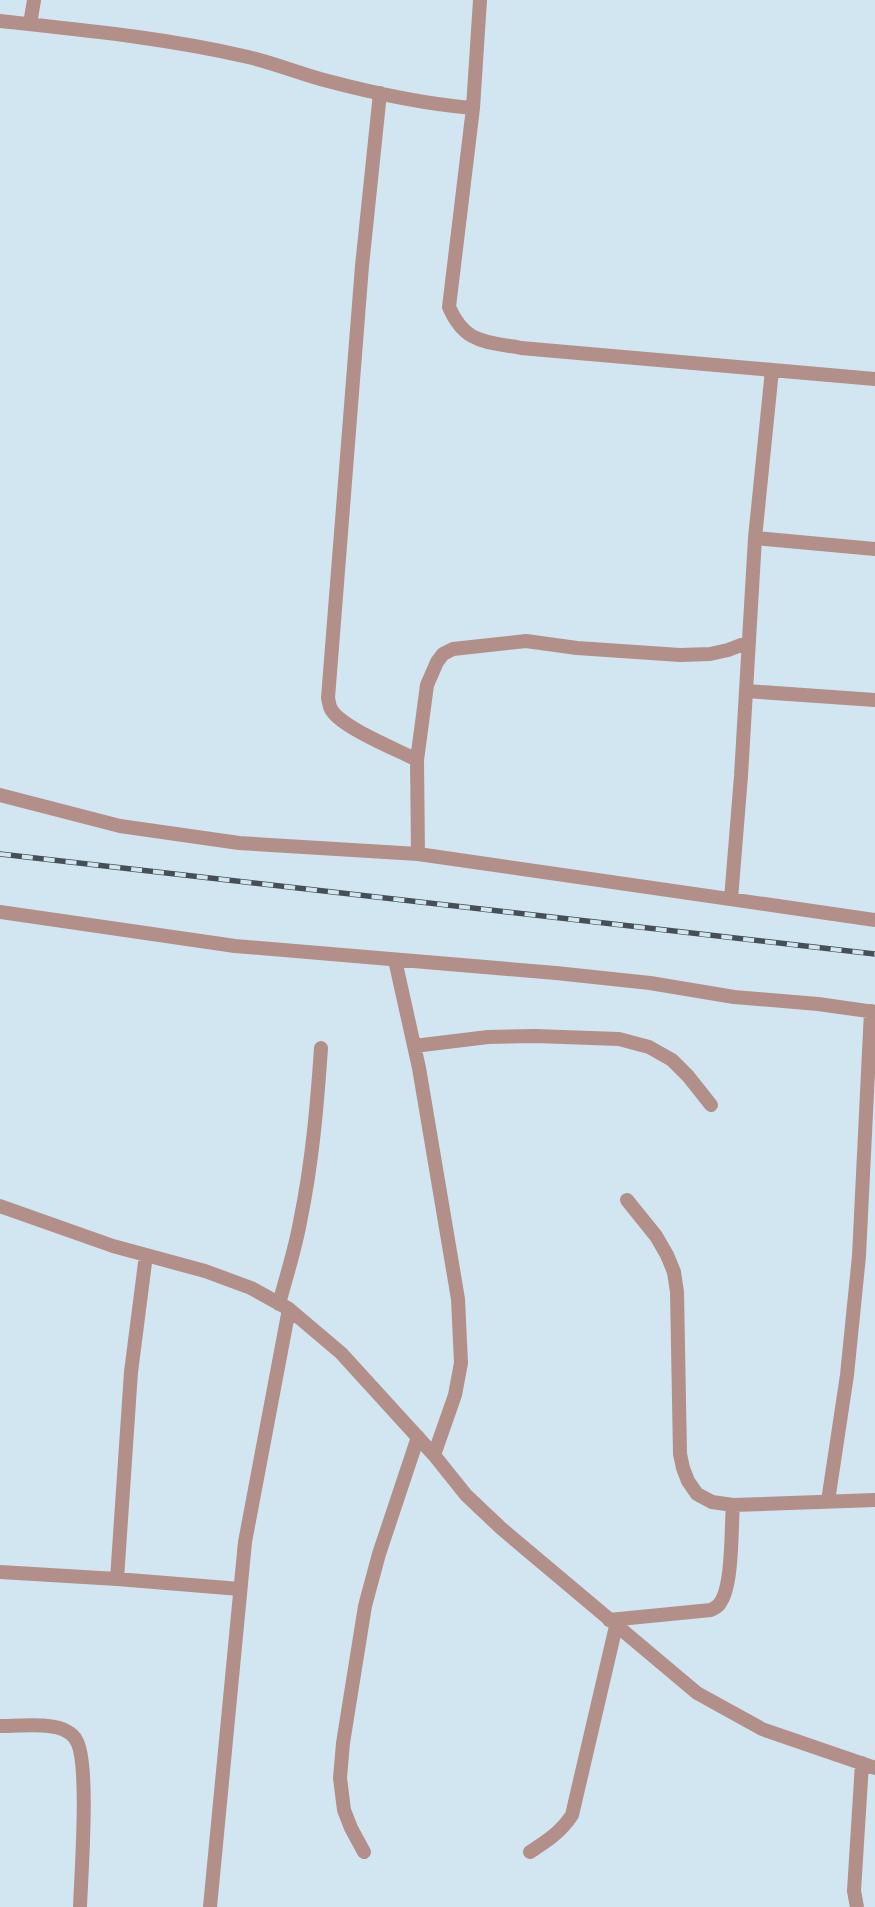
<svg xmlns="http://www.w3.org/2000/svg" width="875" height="1907" font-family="'Source Sans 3',sans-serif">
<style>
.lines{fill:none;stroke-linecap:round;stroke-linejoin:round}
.minor{stroke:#b38f8a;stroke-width:14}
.rail-casing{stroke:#454f55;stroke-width:5.5}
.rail{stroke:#d2e6f2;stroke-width:4;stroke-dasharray:11;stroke-linecap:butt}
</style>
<rect width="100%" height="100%" fill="#d2e6f2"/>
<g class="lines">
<path class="minor" d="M 480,0 L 473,108 L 449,307 C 465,344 485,341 521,348 L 875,379
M 0,21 C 83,30 167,38 248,57 C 274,63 298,73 324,80 C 373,93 423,104 473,108
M 30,24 L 34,0
M 380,93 L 362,266 L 328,698 C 329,701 329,706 331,709 C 340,727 398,750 417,760
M 755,538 L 875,549
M 746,691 L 875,700
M 0,795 L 120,826 L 239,843 L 418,854 L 875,920
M 418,854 L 417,760 L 427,685 L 437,662 L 443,654 L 453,649 L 526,641 L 577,648 L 680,655 L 710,654 L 728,650 L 749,642
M 731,899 L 741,776 L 755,538 L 772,370
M 0,912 L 235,946 L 556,973 L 650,983 L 734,997 L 818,1004 L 875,1012
M 395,960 L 419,1068 L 458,1299 L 461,1363 L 455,1395 L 434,1455
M 414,1046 L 488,1037 L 535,1036 L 619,1039 L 649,1047 L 672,1060 L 688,1076 L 711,1105
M 627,1200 L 656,1236 L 667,1255 L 674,1272 L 677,1292 L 680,1454 L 683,1468 L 688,1481 L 697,1494 L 712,1502 L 733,1505 L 875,1500
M 0,1206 L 113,1246 L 205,1271 L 251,1288 L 289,1309 L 341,1353 L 434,1455 L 466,1495 L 502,1529 L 697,1693 L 762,1729 L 875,1768
M 279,1304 C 286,1277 295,1250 300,1222 C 312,1164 317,1107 321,1048
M 828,1501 L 847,1375 L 859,1256 L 871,1011
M 0,1572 L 117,1579 L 240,1589
M 117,1579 L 131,1372 L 146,1255
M 609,1620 L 711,1610 C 714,1608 718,1607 720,1603 C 733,1586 731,1528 733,1505
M 0,1726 C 17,1726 54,1722 68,1732 C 70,1733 75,1737 76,1740 C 90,1760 81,1876 80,1907
M 364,1852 L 351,1828 L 344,1810 L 340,1778 L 343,1743 L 365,1606 L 379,1554 L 418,1437
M 530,1852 C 547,1841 561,1832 572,1815 L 616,1626
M 210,1907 L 245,1542 L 289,1309
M 857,1907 L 854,1891 L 862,1763"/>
<g class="rail-casing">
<path id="rail" d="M 0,854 L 875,954"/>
</g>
<use href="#rail" class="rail"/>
</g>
</svg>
